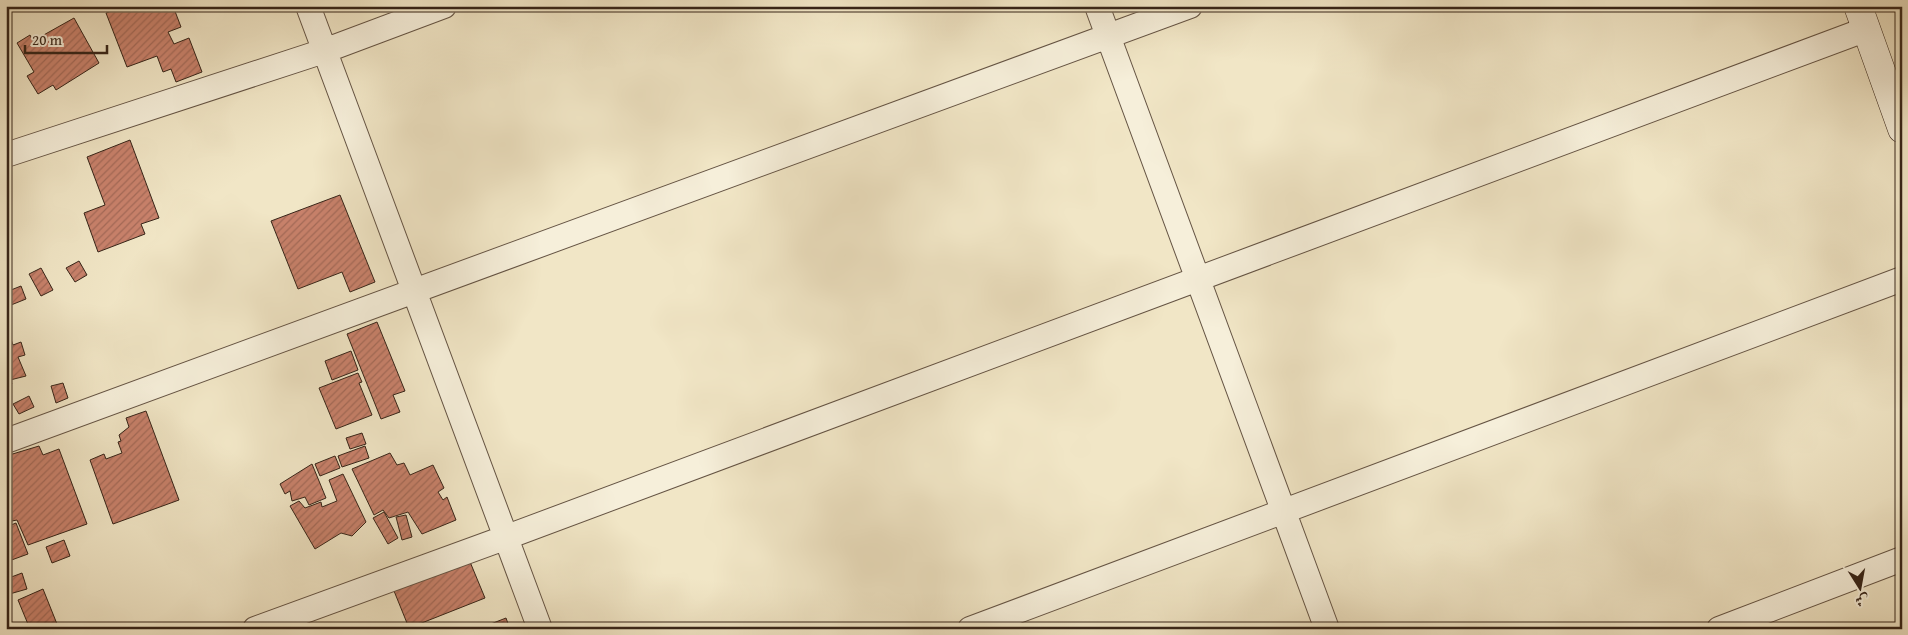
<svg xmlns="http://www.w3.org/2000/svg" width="1908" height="635" font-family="'Gentium Book Plus',Amiri,serif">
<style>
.building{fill:url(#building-hatch);stroke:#362418}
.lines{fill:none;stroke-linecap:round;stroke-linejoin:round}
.street-casing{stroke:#655444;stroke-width:26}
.secondary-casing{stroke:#362418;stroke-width:29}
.street{stroke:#f6efda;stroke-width:24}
.secondary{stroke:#f6efda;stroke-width:28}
</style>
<defs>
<pattern id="building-hatch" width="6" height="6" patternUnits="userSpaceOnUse" patternTransform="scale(1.25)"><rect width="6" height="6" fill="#c9826c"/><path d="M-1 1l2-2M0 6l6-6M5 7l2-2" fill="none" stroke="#a46a58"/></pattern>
</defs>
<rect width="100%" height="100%" fill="#f1e6c6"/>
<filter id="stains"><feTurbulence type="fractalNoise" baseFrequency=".004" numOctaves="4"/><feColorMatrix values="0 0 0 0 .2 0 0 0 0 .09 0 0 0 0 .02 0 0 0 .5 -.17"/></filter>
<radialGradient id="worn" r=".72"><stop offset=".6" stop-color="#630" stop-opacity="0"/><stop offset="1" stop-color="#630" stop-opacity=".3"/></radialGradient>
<path class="building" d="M 124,6 L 173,6 L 181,27 L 168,32 L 174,44 L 189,38 L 202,72 L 176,82 L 171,69 L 163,72 L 157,56 L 127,67 L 106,13 Z
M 74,18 L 99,63 L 56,90 L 53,85 L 38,94 L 27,76 L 34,72 L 17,43 L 30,35 L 33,41 Z
M 130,140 L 159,218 L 141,224 L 145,234 L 98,252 L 84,213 L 105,205 L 87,157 Z
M 340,195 L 375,282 L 350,292 L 342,272 L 298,289 L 271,221 Z
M 79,261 L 87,275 L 75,282 L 66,268 Z
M 41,268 L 53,290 L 41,296 L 29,274 Z
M 21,286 L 26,299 L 6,307 L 6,292 Z
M 377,322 L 405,391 L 393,395 L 400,412 L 381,419 L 347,334 Z
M 7,327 L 13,345 L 21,342 L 25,355 L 18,357 L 26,376 L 10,380 L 12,384 L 6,386 Z
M 351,351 L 358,370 L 332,380 L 325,361 Z
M 358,373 L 362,382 L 359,383 L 372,415 L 336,429 L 319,388 Z
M 63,383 L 68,398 L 56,403 L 51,386 Z
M 29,396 L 34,407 L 19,414 L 13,404 Z
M 146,411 L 179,500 L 113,524 L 90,460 L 104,454 L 106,459 L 122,453 L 118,442 L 121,441 L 119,435 L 129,427 L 126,418 Z
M 362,433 L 366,444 L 350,449 L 346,438 Z
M 39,446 L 43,455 L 59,449 L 87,524 L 28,545 L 17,520 L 12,521 L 7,504 L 10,504 L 6,496 L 6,456 Z
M 365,446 L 369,458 L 342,467 L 338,456 Z
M 390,453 L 397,465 L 404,463 L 410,475 L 433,465 L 444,488 L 438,492 L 443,500 L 447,497 L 456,520 L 422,534 L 408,512 L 389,518 L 383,510 L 374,515 L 352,469 Z
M 335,456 L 340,468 L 320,476 L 315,464 Z
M 312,464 L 326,498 L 309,505 L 305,497 L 292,501 L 290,491 L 285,494 L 280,484 Z
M 343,474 L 366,522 L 352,536 L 341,533 L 315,549 L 290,506 L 299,501 L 305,508 L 321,502 L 322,507 L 337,501 L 329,480 Z
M 6,512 L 11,525 L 16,523 L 28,554 L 6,562 Z
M 384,512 L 398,538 L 388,544 L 373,518 Z
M 406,515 L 412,537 L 402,540 L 396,517 Z
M 64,540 L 70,556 L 52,563 L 46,547 Z
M 468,557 L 485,598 L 409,628 L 392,586 Z
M 22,573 L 27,589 L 6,595 L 6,579 Z
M 43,589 L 59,629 L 30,629 L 18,600 Z
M 506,618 L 510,629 L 478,629 Z"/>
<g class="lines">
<g class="street-casing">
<path id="street" d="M 308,6 L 540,629
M 1097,6 L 1327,629
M 6,155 L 324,51 L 444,6
M 6,441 L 1190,6
M 255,629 L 507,537 L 1867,29
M 970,629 L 1902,279
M 1719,629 L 1902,559"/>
</g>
<g class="secondary-casing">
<path id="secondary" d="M 1858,6 L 1902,129"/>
</g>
<use href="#street" class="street"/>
<use href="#secondary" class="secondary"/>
</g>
<rect width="1908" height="635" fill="none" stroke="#f1e6c6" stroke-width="25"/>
<rect x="8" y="8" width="1893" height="620" fill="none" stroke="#362418" stroke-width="2.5"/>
<rect x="12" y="12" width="1883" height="610" fill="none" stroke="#362418"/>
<g transform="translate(1860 588) rotate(169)" stroke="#f6efda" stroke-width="4" paint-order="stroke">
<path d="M0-4L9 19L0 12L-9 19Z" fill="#362418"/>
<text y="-8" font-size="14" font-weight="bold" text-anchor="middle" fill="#362418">ش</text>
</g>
<path d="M25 45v8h82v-8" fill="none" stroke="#362418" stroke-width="2.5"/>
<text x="32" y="45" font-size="15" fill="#362418" stroke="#f6efda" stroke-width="4" paint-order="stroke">20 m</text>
<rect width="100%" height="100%" filter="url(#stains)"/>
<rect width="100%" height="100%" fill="url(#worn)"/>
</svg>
